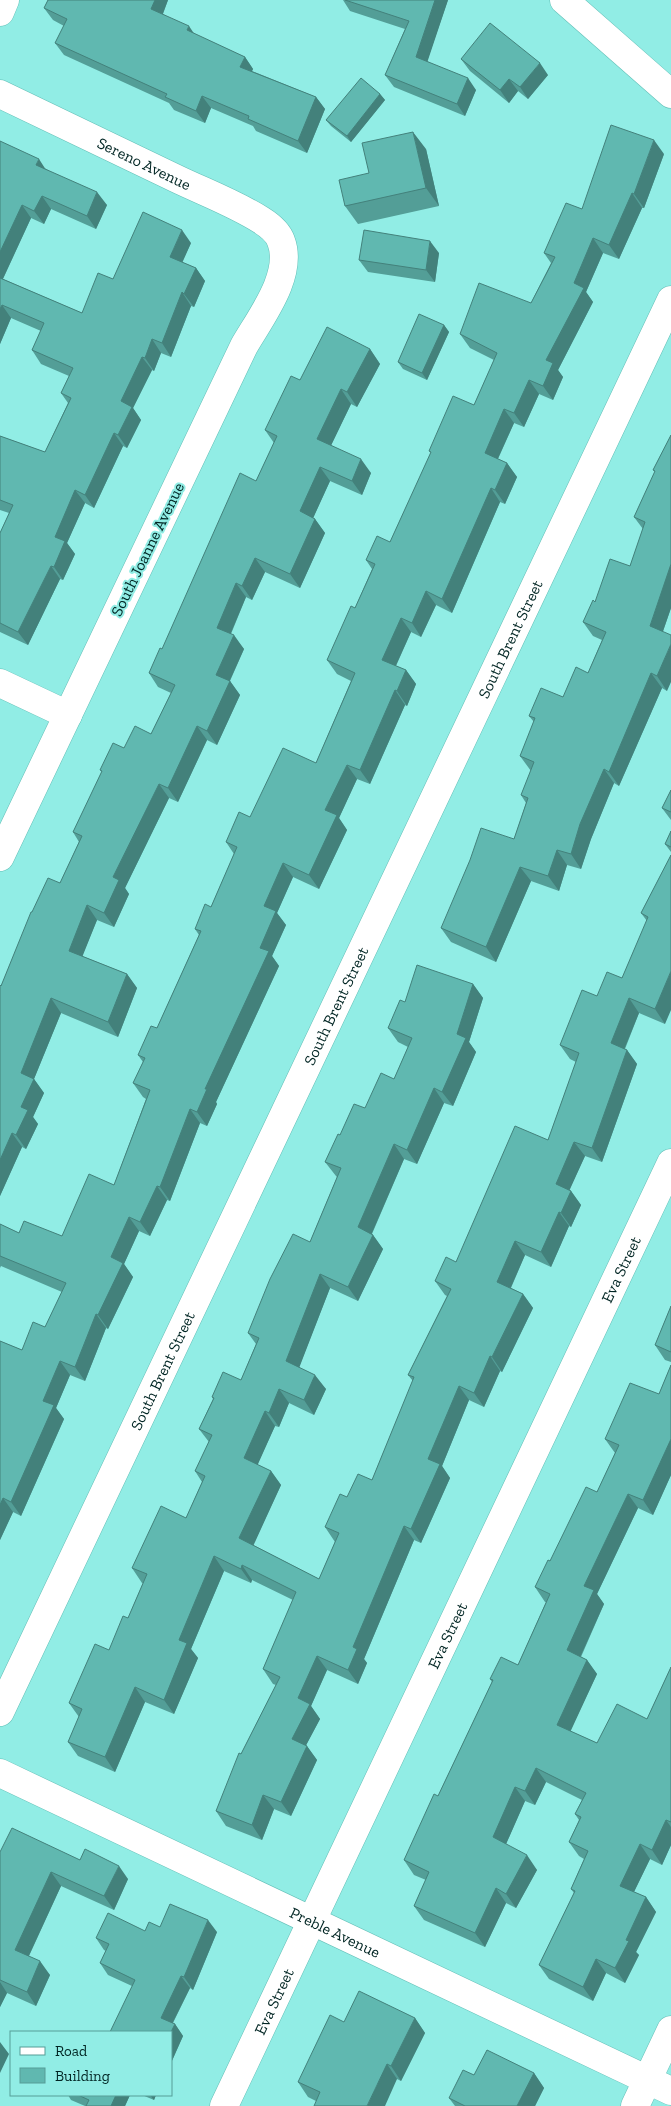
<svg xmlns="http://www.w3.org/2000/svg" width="671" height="2106" font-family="'Zilla Slab',serif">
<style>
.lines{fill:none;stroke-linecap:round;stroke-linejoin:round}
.street-casing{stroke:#63bfb7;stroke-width:29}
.street{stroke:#fff;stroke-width:28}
.wall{fill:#539e97}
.shaded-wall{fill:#43817b}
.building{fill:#60b8b0;stroke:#43817b}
.labels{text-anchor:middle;stroke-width:4;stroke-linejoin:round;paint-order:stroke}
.street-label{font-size:16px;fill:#002523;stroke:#91ede5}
</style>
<rect width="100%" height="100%" fill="#91ede5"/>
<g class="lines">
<g class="street-casing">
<g id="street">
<path d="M 564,0 L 671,94"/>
<path d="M 0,12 L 5,0"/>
<path id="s1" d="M 0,94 C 58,122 117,150 175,178 C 204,192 234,203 261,220 C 269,225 278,232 281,241 C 294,275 260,318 244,346 L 0,857"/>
<path d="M 0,683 L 68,715"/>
<path id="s2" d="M 0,1712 L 671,300"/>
<path id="s3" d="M 0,1773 L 671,2091"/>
<path id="s4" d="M 224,2106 L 671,1163"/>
<path d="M 635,2106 L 671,2030"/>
</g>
</g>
<use href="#street" class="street"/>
</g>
<path class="wall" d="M 48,0 L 168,0 L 163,14 L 194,34 L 245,57 L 253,69 L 252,71 L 316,97 L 325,109 L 307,153 L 256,131 L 253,126 L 211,108 L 205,123 L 174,110 L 169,103 L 64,55 L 55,43 L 64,26 L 53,20 L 44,8 Z
M 343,0 L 448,0 L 427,61 L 476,90 L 465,116 L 394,87 L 385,75 L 405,29 L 350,11 Z
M 461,59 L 548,75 L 528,99 L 518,91 L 509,103 L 470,71 Z
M 380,94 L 385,100 L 351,142 L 331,126 L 326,120 Z
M 0,141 L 46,169 L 107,205 L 96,229 L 51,209 L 44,224 L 31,218 L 3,279 L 82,313 L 113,279 L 191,243 L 182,262 L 196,268 L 205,281 L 194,307 L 191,306 L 171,357 L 161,353 L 154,371 L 152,370 L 133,408 L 141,420 L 127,448 L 123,446 L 94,508 L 85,503 L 67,543 L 75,554 L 63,580 L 60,579 L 28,645 L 0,632 L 0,533 L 9,513 L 0,510 L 0,436 L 45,452 L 68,403 L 61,393 L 69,376 L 41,364 L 32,350 L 41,331 L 11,318 L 0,344 Z
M 426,149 L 439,206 L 358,224 L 345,206 L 369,173 Z
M 664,154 L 644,208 L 642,208 L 619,259 L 603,253 L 586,292 L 593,302 L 558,370 L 563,377 L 553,400 L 539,394 L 524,427 L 514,423 L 498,459 L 507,463 L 517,477 L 505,504 L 500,502 L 452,613 L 436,605 L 421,637 L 411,632 L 396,666 L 406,670 L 416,684 L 407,706 L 405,705 L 370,784 L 357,779 L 339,818 L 347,830 L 319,889 L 293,877 L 277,913 L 286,925 L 272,956 L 279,966 L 216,1102 L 217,1104 L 207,1126 L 200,1123 L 170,1201 L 167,1200 L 150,1236 L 139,1231 L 124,1264 L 133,1277 L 108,1329 L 106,1328 L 85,1381 L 70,1375 L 56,1408 L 64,1419 L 21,1516 L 13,1512 L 0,1540 L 0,1341 L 22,1350 L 45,1327 L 62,1292 L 1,1266 L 0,1268 L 0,1224 L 19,1233 L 62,1236 L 114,1185 L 146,1099 L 143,1097 L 133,1083 L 143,1062 L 138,1055 L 157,1028 L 199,935 L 195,929 L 211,907 L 234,854 L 226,842 L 250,817 L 316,763 L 351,681 L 337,674 L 327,660 L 355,608 L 372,569 L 366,560 L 390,542 L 431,453 L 429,451 L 474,405 L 494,360 L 470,348 L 460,334 L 531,303 L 551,263 L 544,253 L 582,209 Z
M 439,253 L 435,282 L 368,272 L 359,260 Z
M 444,325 L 449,332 L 427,380 L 403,369 L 398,362 Z
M 370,349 L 380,364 L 357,407 L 351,404 L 331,445 L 371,473 L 362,495 L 330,481 L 313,518 L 315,519 L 325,533 L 300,588 L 265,572 L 252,600 L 246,597 L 231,634 L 244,649 L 230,681 L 240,695 L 217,745 L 207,740 L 178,802 L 169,798 L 125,888 L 129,894 L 114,927 L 97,920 L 82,956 L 127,974 L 137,988 L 118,1037 L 61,1013 L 34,1079 L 44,1093 L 33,1117 L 38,1124 L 26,1149 L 22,1147 L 0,1196 L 0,985 L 1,986 L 32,912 L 60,883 L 79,842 L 73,832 L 102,772 L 100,770 L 124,748 L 151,734 L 171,693 L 158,687 L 149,673 L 256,481 L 274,443 L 265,430 L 300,380 Z
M 671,435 L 671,608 L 663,631 L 667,691 L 662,688 L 619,786 L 614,783 L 591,839 L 581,869 L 567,865 L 559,891 L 531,881 L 496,962 L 451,942 L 441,928 L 514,839 L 526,803 L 521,795 L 531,771 L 520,756 L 534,722 L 529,716 L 563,697 L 588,673 L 602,640 L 593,636 L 583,622 L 595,602 L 630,566 L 643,529 L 634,517 L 655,472 L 653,470 Z
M 671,790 L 671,820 L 662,808 Z
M 671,831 L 671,852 L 665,844 Z
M 671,855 L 665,1024 L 639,1013 L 625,1049 L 627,1050 L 637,1064 L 602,1162 L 585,1156 L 569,1190 L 571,1191 L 581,1205 L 571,1227 L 569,1226 L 551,1267 L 525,1255 L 511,1288 L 523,1294 L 533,1308 L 502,1372 L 500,1371 L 484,1407 L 469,1400 L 442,1466 L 450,1478 L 421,1543 L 414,1540 L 364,1659 L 367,1663 L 358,1684 L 327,1670 L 311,1706 L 320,1719 L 306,1745 L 317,1760 L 291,1816 L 274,1809 L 262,1840 L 226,1826 L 216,1811 L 241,1754 L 276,1685 L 273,1684 L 263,1669 L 293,1600 L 252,1580 L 251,1583 L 224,1571 L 191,1649 L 198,1658 L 174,1714 L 145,1702 L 115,1772 L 78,1756 L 68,1742 L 79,1717 L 69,1703 L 109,1650 L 128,1618 L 143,1583 L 142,1583 L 132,1568 L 186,1518 L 202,1482 L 195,1471 L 209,1442 L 199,1429 L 213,1399 L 212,1397 L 241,1380 L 256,1344 L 248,1333 L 310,1242 L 337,1177 L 336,1176 L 325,1162 L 340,1135 L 394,1079 L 408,1047 L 398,1042 L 388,1028 L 405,1002 L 473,984 L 483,998 L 469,1042 L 476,1052 L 453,1106 L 444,1103 L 417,1164 L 404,1159 L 372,1234 L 373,1235 L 383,1249 L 358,1301 L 330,1288 L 299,1367 L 326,1389 L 314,1415 L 289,1403 L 279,1427 L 275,1426 L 257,1465 L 271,1471 L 281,1485 L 253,1545 L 319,1579 L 335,1542 L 325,1527 L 347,1497 L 372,1480 L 413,1381 L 408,1375 L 447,1296 L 445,1295 L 435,1281 L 456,1262 L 548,1140 L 576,1062 L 570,1059 L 560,1045 L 597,996 L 622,978 L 647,921 L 641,913 Z
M 671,1306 L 671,1362 L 665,1360 L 655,1345 Z
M 671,1365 L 671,1475 L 653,1515 L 638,1508 L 597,1594 L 604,1604 L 581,1657 L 587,1660 L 597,1674 L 570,1731 L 597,1743 L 647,1719 L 671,1667 L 671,1845 L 662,1865 L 650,1859 L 634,1892 L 646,1897 L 656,1912 L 636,1952 L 639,1955 L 625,1983 L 606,1973 L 593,2001 L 549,1979 L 539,1965 L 574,1893 L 571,1889 L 584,1859 L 579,1856 L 569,1842 L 579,1820 L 575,1814 L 582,1800 L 546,1782 L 535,1805 L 525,1801 L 506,1844 L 537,1870 L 516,1908 L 506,1903 L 485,1947 L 424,1920 L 414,1906 L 426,1880 L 414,1875 L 404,1860 L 438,1796 L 492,1682 L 490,1679 L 518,1665 L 546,1602 L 545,1602 L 535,1587 L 550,1561 L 597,1492 L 615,1453 L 605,1439 L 659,1394 Z
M 0,1852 L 80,1860 L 128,1879 L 114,1910 L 61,1886 L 29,1956 L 50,1975 L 36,2006 L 7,1993 L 0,2007 Z
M 160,1927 L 217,1932 L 193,1990 L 190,1988 L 173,2023 L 175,2024 L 183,2036 L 171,2063 L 171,2032 L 132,1986 L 108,1975 L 100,1963 L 106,1951 L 104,1950 L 96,1938 L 145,1931 Z
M 415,2018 L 425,2033 L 401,2081 L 397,2079 L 316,2101 L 308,2097 L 298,2082 L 344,2022 Z
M 534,2073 L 544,2088 L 535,2106 L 455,2106 L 449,2098 L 474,2075 Z
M 68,2095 L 130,2095 L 125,2106 L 85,2106 L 71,2100 Z
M 142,2095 L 156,2095 L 154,2100 Z"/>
<path class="shaded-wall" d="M 155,0 L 168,0 L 160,21 L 151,9 Z
M 435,0 L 448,0 L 425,69 L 416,57 Z
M 189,26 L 197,38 L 187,30 Z
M 245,57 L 253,69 L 248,79 L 240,67 Z
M 540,63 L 548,75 L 528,99 L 520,87 Z
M 468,78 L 476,90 L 465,116 L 457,104 Z
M 509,79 L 518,91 L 509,103 L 500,90 Z
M 380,94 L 385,100 L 351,142 L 347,136 Z
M 202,96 L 211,108 L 205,123 L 196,111 Z
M 316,97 L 325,109 L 307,153 L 298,141 Z
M 413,132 L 426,149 L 439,206 L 426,188 Z
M 654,140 L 664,154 L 644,208 L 634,194 Z
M 39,159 L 48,173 L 36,165 Z
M 97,192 L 107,205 L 96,229 L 87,216 Z
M 632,193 L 642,208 L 619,259 L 609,245 Z
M 42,196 L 51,209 L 44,224 L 34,211 Z
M 22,205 L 31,218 L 0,285 L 0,252 Z
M 182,230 L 191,243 L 179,270 L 170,257 Z
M 593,238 L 603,253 L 586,292 L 593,302 L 558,370 L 563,377 L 553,400 L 543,386 L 546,360 L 574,283 Z
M 430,241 L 439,253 L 435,282 L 426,270 Z
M 196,268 L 205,281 L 194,307 L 184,294 Z
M 182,292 L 191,306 L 171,357 L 162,343 Z
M 2,305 L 11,318 L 0,344 L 0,309 Z
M 444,325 L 449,332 L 427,380 L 422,373 Z
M 152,339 L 161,353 L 154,371 L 145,358 Z
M 370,349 L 380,364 L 357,407 L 347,392 Z
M 142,357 L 152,370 L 133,408 L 141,420 L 127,448 L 118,435 L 121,401 Z
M 529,380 L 539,394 L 524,427 L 514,413 Z
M 341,389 L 351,404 L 327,454 L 317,439 Z
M 504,409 L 514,423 L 494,467 L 485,453 Z
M 114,433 L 123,446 L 94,508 L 85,495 Z
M 361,459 L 371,473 L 362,495 L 352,481 Z
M 507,463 L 517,477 L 505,504 L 495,490 Z
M 320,467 L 330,481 L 310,525 L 300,511 Z
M 491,488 L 500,502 L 452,613 L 442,599 Z
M 75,490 L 85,503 L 67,543 L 75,554 L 63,580 L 54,567 L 55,537 Z
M 315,519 L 325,533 L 300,588 L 290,574 Z
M 255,558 L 265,572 L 252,600 L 242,586 Z
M 671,564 L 671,608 L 660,640 L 650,626 Z
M 51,566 L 60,579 L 28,645 L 18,632 Z
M 236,583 L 246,597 L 227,642 L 217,628 Z
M 426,591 L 436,605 L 421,637 L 412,623 Z
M 401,618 L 411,632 L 392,674 L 382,660 Z
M 234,635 L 244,649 L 226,689 L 230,681 L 240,695 L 217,745 L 207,731 L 216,675 Z
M 671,644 L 671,682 L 667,691 L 657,676 Z
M 406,670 L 416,684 L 407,706 L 397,691 Z
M 651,673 L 662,688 L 619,786 L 609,772 Z
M 395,690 L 405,705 L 370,784 L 360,770 Z
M 197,726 L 207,740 L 178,802 L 168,788 Z
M 347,765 L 357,779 L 339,818 L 347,830 L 319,889 L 309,875 L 325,810 Z
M 604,769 L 614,783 L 591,839 L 581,869 L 571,854 L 580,824 Z
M 159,784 L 169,798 L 125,888 L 129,894 L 114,927 L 104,913 L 113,877 Z
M 557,850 L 567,865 L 559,891 L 548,876 Z
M 283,863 L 293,877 L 277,913 L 286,925 L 272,956 L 279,966 L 216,1102 L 217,1104 L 207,1126 L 197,1112 L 205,1089 L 260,948 L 264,906 Z
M 520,867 L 531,881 L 496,962 L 486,947 Z
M 87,905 L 97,920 L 79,965 L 69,951 Z
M 671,971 L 671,1010 L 665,1024 L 655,1009 Z
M 127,974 L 137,988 L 118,1037 L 108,1022 Z
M 473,984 L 483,998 L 469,1042 L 476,1052 L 453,1106 L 442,1092 L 457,1034 Z
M 51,998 L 61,1013 L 34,1079 L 44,1093 L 33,1117 L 38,1124 L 26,1149 L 16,1135 L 21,1107 L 21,1073 Z
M 629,998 L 639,1013 L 621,1057 L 611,1043 Z
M 627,1050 L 637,1064 L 602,1162 L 592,1148 Z
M 434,1088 L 444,1103 L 417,1164 L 407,1150 Z
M 190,1109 L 200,1123 L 170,1201 L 160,1187 Z
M 12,1133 L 22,1147 L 0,1196 L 0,1160 Z
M 574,1142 L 585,1156 L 566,1198 L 556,1184 Z
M 394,1144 L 404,1159 L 368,1242 L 358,1227 Z
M 157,1186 L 167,1200 L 150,1236 L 140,1222 Z
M 571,1191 L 581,1205 L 571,1227 L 561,1213 Z
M 559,1212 L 569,1226 L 551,1267 L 541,1252 Z
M 129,1217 L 139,1231 L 124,1264 L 133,1277 L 108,1329 L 98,1315 L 111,1257 Z
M 373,1235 L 383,1249 L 358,1301 L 348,1287 Z
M 515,1241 L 525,1255 L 507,1296 L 497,1282 Z
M 320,1274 L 330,1288 L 296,1376 L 286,1361 Z
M 523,1294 L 533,1308 L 502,1372 L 492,1357 Z
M 96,1314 L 106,1328 L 85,1381 L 75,1367 Z
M 490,1356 L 500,1371 L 484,1407 L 474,1393 Z
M 60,1361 L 70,1375 L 56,1408 L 64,1419 L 21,1516 L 11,1502 L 43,1401 Z
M 315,1375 L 326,1389 L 314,1415 L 304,1400 Z
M 459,1386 L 469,1400 L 442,1466 L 450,1478 L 421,1543 L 411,1529 L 428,1459 Z
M 279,1389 L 289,1403 L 279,1427 L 269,1413 Z
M 265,1411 L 275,1426 L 254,1473 L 244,1458 Z
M 671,1439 L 671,1475 L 653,1515 L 643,1500 Z
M 271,1471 L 281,1485 L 250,1553 L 239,1538 Z
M 628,1494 L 638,1508 L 597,1594 L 604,1604 L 577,1664 L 567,1650 L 584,1586 Z
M 3,1498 L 13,1512 L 0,1540 L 0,1505 Z
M 404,1526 L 414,1540 L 364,1659 L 367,1663 L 358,1684 L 348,1670 L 353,1647 Z
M 214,1556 L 224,1571 L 191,1649 L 198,1658 L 174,1714 L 164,1700 L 179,1640 Z
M 242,1565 L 252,1580 L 251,1583 L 241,1569 Z
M 317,1656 L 327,1670 L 311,1706 L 320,1719 L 302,1753 L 292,1739 L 298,1698 Z
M 587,1660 L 597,1674 L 567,1739 L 557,1725 Z
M 135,1687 L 145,1702 L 115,1772 L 105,1757 Z
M 307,1746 L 317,1760 L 291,1816 L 281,1802 Z
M 536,1768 L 546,1782 L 535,1805 L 525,1791 Z
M 515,1787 L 525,1801 L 503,1851 L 493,1837 Z
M 263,1795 L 274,1809 L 262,1840 L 252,1825 Z
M 666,1820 L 671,1827 L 671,1845 L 662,1865 L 652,1850 Z
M 640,1844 L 650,1859 L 630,1900 L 620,1886 Z
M 527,1855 L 537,1870 L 516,1908 L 506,1894 Z
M 119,1866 L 128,1879 L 114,1910 L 104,1896 Z
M 51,1872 L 61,1886 L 25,1964 L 15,1950 Z
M 496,1888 L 506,1903 L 485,1947 L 475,1933 Z
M 646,1897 L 656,1912 L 636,1952 L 639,1955 L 625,1983 L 615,1968 L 626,1940 Z
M 208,1920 L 217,1932 L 193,1990 L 184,1977 Z
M 596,1959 L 606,1973 L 593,2001 L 583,1987 Z
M 40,1961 L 50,1975 L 36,2006 L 27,1992 Z
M 181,1976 L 190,1988 L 169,2030 L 161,2018 Z
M 0,1982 L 7,1993 L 0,2007 Z
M 415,2018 L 425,2033 L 401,2081 L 391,2066 Z
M 175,2024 L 183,2036 L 171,2063 L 171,2032 Z
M 0,2042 L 9,2054 L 0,2073 Z
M 387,2064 L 397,2079 L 385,2106 L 367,2106 Z
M 534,2073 L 544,2088 L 535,2106 L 517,2106 Z
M 116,2095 L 130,2095 L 125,2106 L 111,2106 Z
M 150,2095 L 156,2095 L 154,2100 Z"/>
<path class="building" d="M 48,0 L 155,0 L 151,9 L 189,26 L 187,30 L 245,57 L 240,67 L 316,97 L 298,141 L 248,119 L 249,116 L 202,96 L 196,111 L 165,97 L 167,94 L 55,43 L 67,19 L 44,8 Z
M 345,0 L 435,0 L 416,57 L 468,78 L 457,104 L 385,75 L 409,21 Z
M 490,23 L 540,63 L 520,87 L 509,79 L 500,90 L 461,59 Z
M 361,78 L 380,94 L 347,136 L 326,120 Z
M 611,125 L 654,140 L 634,194 L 632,193 L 609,245 L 593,238 L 574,283 L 584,288 L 546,360 L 553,363 L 543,386 L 529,380 L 514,413 L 504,409 L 485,453 L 507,463 L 495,490 L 491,488 L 442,599 L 426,591 L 412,623 L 401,618 L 382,660 L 406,670 L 397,691 L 395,690 L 360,770 L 347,765 L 325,810 L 337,815 L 309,875 L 283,863 L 264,906 L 276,911 L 260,948 L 269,951 L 205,1089 L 207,1089 L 197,1112 L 190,1109 L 160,1187 L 157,1186 L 140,1222 L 129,1217 L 111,1257 L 123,1263 L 98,1315 L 96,1314 L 75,1367 L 60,1361 L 43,1401 L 54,1405 L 11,1502 L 3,1498 L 0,1505 L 0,1341 L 22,1350 L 33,1322 L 45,1327 L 66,1283 L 0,1256 L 0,1224 L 19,1233 L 24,1221 L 62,1236 L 89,1174 L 114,1185 L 150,1090 L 133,1083 L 145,1058 L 138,1055 L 151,1026 L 157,1028 L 201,931 L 195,929 L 205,904 L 211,907 L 237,847 L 226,842 L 239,812 L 250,817 L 283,748 L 316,763 L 355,673 L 327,660 L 351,606 L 355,608 L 375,564 L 366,560 L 377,536 L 390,542 L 431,452 L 429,451 L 453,396 L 474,405 L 497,353 L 460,334 L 479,283 L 531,303 L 555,257 L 544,253 L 566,203 L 582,209 Z
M 413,132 L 426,188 L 345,206 L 339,180 L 369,173 L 362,143 Z
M 0,141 L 39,159 L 36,165 L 97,192 L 87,216 L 42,196 L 34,211 L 22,205 L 0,252 Z
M 143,212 L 182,230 L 170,257 L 196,268 L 184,294 L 182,292 L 162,343 L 152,339 L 145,358 L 142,357 L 121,401 L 132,407 L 118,435 L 114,433 L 85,495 L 75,490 L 55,537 L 65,541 L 54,567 L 51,566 L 18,632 L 0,623 L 0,533 L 13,505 L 0,500 L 0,436 L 45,452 L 71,398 L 61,393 L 73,368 L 32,350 L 44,323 L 2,305 L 0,309 L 0,278 L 82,313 L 98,273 L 113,279 Z
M 364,230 L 430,241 L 426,270 L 359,260 Z
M 419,314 L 444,325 L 422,373 L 398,362 Z
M 327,327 L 370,349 L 347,392 L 341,389 L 317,439 L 361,459 L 352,481 L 320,467 L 300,511 L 315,519 L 290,574 L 255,558 L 242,586 L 236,583 L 217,628 L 234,635 L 216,675 L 230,681 L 207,731 L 197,726 L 168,788 L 159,784 L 113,877 L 119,880 L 104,913 L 87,905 L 69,951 L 127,974 L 108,1022 L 51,998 L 21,1073 L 34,1079 L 21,1107 L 28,1110 L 16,1135 L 12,1133 L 0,1160 L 0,985 L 1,986 L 31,912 L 32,912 L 48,878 L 60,883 L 82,836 L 73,832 L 102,771 L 100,770 L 113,743 L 124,748 L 135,726 L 151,734 L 175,685 L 149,673 L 160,648 L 162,649 L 240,473 L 256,481 L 277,436 L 265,430 L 291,376 L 300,380 Z
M 671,435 L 671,564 L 650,626 L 671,635 L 671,644 L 657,676 L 651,673 L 609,772 L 604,769 L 580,824 L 571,854 L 557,850 L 548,876 L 520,867 L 486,947 L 441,928 L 470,860 L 481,828 L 514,839 L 528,798 L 521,795 L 534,762 L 520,756 L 535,718 L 529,716 L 541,688 L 563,697 L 576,667 L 588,673 L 606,632 L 583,622 L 593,600 L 595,602 L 610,559 L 630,566 L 645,522 L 634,517 L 655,471 L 653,470 Z
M 671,790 L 671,812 L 662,808 Z
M 671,831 L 671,847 L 665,844 Z
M 671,855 L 671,971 L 655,1009 L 629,998 L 611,1043 L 627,1050 L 592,1148 L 574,1142 L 556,1184 L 571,1191 L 561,1213 L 559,1212 L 541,1252 L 515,1241 L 497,1282 L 523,1294 L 492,1357 L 490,1356 L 474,1393 L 459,1386 L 428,1459 L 440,1464 L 411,1529 L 404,1526 L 353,1647 L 357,1649 L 348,1670 L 317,1656 L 298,1698 L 310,1704 L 292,1739 L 307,1746 L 281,1802 L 263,1795 L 252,1825 L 216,1811 L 239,1753 L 241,1754 L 280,1677 L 263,1669 L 296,1592 L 242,1565 L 241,1569 L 214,1556 L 179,1640 L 187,1643 L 164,1700 L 135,1687 L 105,1757 L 68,1742 L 82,1709 L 69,1703 L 95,1644 L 109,1650 L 123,1616 L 128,1618 L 147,1574 L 132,1568 L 161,1506 L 186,1518 L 205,1476 L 195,1471 L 212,1435 L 199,1429 L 214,1398 L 212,1397 L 223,1372 L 241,1380 L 259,1338 L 248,1333 L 270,1279 L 293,1234 L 310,1242 L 341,1168 L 325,1162 L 338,1134 L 340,1135 L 354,1104 L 365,1108 L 381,1073 L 394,1079 L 412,1038 L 388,1028 L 400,1000 L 405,1002 L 417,965 L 473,984 L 457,1034 L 466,1038 L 442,1092 L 434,1088 L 407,1150 L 394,1144 L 358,1227 L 373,1235 L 348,1287 L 320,1274 L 286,1361 L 315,1375 L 304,1400 L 279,1389 L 269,1413 L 265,1411 L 244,1458 L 271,1471 L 239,1538 L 319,1579 L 339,1533 L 325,1527 L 340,1494 L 347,1497 L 358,1474 L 372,1480 L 414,1377 L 408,1375 L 451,1289 L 435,1281 L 446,1257 L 456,1262 L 515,1126 L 548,1140 L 579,1053 L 560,1045 L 582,990 L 597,996 L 607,972 L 622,978 L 648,917 L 641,913 Z
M 671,1306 L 671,1352 L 655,1345 Z
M 671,1365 L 671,1439 L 643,1500 L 628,1494 L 584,1586 L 594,1590 L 567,1650 L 587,1660 L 557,1725 L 597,1743 L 617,1704 L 647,1719 L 671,1667 L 671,1822 L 666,1820 L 652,1850 L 640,1844 L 620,1886 L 646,1897 L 626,1940 L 629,1941 L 615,1968 L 596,1959 L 583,1987 L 539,1965 L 575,1891 L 571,1889 L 588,1851 L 569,1842 L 581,1817 L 575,1814 L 586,1793 L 536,1768 L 525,1791 L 515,1787 L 493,1837 L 527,1855 L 506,1894 L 496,1888 L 475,1933 L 414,1906 L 429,1872 L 404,1860 L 434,1794 L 438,1796 L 493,1680 L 490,1679 L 501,1657 L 518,1665 L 550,1594 L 535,1587 L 548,1560 L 550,1561 L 586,1487 L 597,1492 L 619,1445 L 605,1439 L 630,1383 L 659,1394 Z
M 12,1828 L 80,1860 L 85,1849 L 119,1866 L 104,1896 L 51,1872 L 15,1950 L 40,1961 L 27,1992 L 0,1980 L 0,1852 Z
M 170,1904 L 208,1920 L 184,1977 L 181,1976 L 161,2018 L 175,2024 L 171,2032 L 110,2032 L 135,1980 L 100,1963 L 109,1944 L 96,1938 L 108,1913 L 145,1931 L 149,1922 L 160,1927 Z
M 359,1991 L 415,2018 L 391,2066 L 387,2064 L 367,2106 L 314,2106 L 320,2092 L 298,2082 L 330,2015 L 344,2022 Z
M 487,2050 L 534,2073 L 517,2106 L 465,2106 L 449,2098 L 463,2070 L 474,2075 Z
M 78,2095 L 116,2095 L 111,2106 L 86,2106 L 89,2100 Z"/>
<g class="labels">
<g class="street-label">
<text dy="6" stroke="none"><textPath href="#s1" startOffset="160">Sereno Avenue</textPath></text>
<text transform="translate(147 549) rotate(-64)" y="6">South Joanne Avenue</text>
<text dy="6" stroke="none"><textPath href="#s2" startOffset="1188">South Brent Street</textPath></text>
<text dy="6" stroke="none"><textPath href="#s2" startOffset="782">South Brent Street</textPath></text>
<text dy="6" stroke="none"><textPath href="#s4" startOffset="926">Eva Street</textPath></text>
<text dy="6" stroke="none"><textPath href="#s2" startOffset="378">South Brent Street</textPath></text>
<text dy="6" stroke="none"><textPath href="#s4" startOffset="521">Eva Street</textPath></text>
<text dy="6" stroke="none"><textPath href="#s3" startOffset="371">Preble Avenue</textPath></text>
<text dy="6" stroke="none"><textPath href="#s4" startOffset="116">Eva Street</textPath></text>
</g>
</g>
<rect x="10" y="2031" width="162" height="65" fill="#91ede5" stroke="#579d97"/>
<rect x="20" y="2047" width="25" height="8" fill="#ffffff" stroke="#579d97"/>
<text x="55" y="2056" font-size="15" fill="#002523">Road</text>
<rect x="20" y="2068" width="25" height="15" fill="#60b8b0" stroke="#579d97"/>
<text x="55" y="2081" font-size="15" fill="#002523">Building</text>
</svg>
